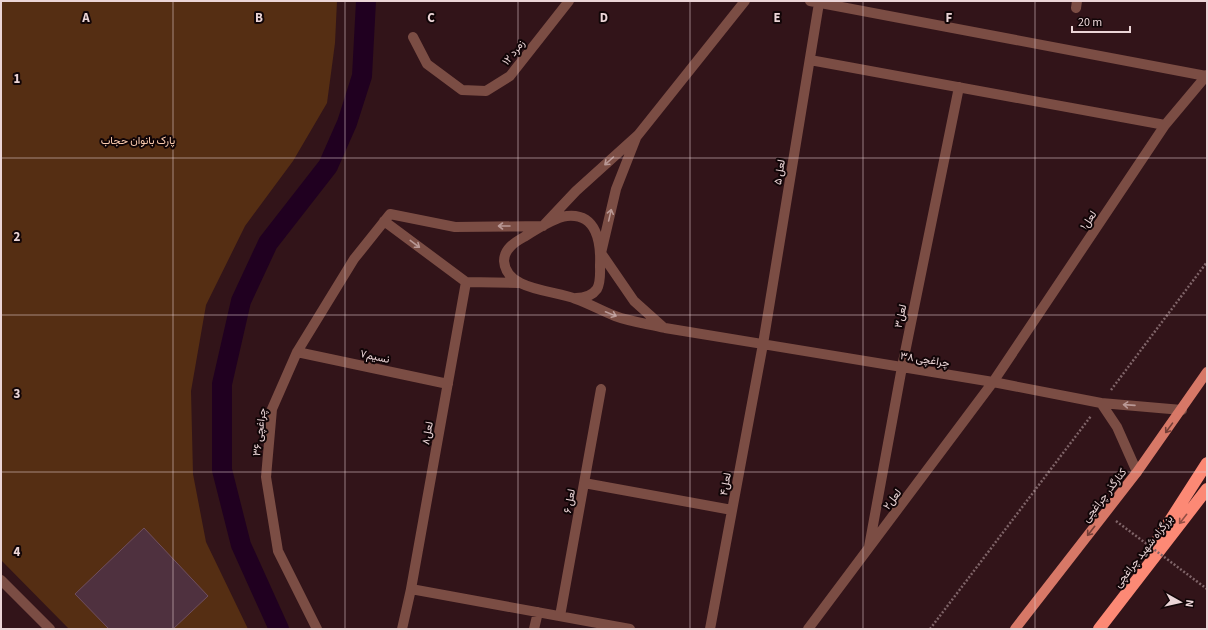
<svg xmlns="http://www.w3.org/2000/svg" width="1208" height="630" font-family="'Source Sans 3',Vazirmatn,sans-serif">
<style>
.green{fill:#552e13}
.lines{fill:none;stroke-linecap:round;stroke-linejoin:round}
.canal{stroke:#200020;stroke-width:20}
.building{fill:#4f313f;stroke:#704f5e}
.path{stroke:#7f6468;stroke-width:2.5;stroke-dasharray:2 2;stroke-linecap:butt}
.minor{stroke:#7b4d44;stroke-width:10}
.major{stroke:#d77867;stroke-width:10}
.highway{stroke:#fc8975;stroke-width:12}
.path-bridge{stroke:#7f6468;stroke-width:2.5;stroke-dasharray:2 2;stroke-linecap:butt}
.oneway{stroke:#b99895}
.oneway2{stroke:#743e37}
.oneway3{stroke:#924e44}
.grid{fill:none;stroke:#ebd5d7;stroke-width:1;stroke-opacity:0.55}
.labels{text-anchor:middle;stroke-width:4;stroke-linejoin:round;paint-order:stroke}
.street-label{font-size:11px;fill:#ebd5d7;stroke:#110507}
.park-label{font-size:11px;fill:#feceb1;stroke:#110507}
.grid-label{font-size:13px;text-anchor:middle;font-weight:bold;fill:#ebd5d7;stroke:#110507;stroke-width:4;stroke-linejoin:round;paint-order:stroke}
</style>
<rect width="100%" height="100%" fill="#321419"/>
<path class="green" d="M 1,1 L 337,1 L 335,43 L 327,103 L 293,161 L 245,226 L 206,305 L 191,391 L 193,474 L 206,542 L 248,629 L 69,629 L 1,560 Z"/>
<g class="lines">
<path class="canal" d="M 279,629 L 241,545 L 222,470 L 222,384 L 241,301 L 268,243 L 328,166 L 347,123 L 362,76 L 366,1"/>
</g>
<path class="building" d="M 144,528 L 208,596 L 173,629 L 109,629 L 75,594 Z"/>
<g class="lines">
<path class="path" d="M 1111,390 L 1207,262
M 930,629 L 1091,416"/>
<path class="minor" d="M 810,1 L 1206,76
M 1076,8 L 1077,1
M 413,37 L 427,64 L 462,90 L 486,91 L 510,76 L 569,1
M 810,60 L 1165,125
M 636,138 L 616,189 L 601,253 L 634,301 L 663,327
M 384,221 L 466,282 L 518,283
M 576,298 C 584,298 592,296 597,289 C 601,282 600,273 600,265 C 601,243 597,213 567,216 C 555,217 535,230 524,237 C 515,242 504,249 504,261 C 506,291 554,290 576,299 C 590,304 602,311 615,316 C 631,322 649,324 665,328 L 993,382 L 1101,403 L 1182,410
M 297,352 L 448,384
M 1101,403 L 1117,427 L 1137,472
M 584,483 L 732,510
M 869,547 L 902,367 L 959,87
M 1,580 L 50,629
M 411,589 L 630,629
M 560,616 L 601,389
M 317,629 L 278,551 L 266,477 L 272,409 L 297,352 L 354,259 L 390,214 L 455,227 L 543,226 L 576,191 L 638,135 L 745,1
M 402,629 L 411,589 L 466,282
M 534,629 L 538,612
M 710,629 L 763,344 L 819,3
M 808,629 L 993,382 L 1165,125 L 1207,75"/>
<path class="major" d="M 1015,629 L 1137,472 L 1207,372"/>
<path class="highway" d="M 1155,544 L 1207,463
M 1099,629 L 1207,489"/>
<path class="path-bridge" d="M 1116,521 L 1207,589"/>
</g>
<defs><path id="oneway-shaft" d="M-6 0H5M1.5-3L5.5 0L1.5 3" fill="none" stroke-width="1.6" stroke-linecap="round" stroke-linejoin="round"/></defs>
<g class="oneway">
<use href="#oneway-shaft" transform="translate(609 161) rotate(138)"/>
<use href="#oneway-shaft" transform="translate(610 215) rotate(-77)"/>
<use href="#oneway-shaft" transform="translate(504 226) rotate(180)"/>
<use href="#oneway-shaft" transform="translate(415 244) rotate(37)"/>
<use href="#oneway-shaft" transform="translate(611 314) rotate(22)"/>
<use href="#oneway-shaft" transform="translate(1129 405) rotate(-176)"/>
</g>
<g class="oneway2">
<use href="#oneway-shaft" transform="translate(1169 428) rotate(126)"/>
<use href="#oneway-shaft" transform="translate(1091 531) rotate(128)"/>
</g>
<use class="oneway3" href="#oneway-shaft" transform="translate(1183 519) rotate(128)"/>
<path class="grid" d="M 173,1 L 173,629M 345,1 L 345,629M 518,1 L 518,629M 690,1 L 690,629M 863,1 L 863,629M 1035,1 L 1035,629M 1,158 L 1207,158M 1,315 L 1207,315M 1,472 L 1207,472"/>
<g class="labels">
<g class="street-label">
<text transform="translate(513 52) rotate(-52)" y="4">زمرد ۱۲</text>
<text transform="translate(779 172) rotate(-81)" y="4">لعل ۵</text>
<text transform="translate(1088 220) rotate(-56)" y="4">لعل۱</text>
<text transform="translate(900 316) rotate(-78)" y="4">لعل۳</text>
<text transform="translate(375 356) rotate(12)" y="4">نسیم۷</text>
<text transform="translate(925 359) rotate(9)" y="4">چراغچی ۳۸</text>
<text transform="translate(259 432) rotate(-83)" y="4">چراغچی ۳۶</text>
<text transform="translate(427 433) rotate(-80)" y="4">لعل۸</text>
<text transform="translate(725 484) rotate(-80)" y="4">لعل۴</text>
<text transform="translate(1104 495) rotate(-52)" y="4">کنارگذر چراغچی</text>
<text transform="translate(892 499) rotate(-53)" y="4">لعل۲</text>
<text transform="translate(569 501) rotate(-80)" y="4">لعل ۶</text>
<text transform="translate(1143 551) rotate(-52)" y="4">بزرگراه شهید چراغچی</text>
</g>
<g class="park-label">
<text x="138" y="144">پارک بانوان حجاب</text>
</g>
</g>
<g class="grid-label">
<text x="86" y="22">A</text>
<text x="259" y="22">B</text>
<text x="431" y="22">C</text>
<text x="604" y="22">D</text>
<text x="777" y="22">E</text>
<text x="949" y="22">F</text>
<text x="17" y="83">1</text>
<text x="17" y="241">2</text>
<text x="17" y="398">3</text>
<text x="17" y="556">4</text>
</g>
<rect width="1208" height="630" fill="none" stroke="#ebd5d7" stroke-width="4"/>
<g transform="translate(1180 602) rotate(98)" stroke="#110507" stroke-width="3" paint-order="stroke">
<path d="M0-3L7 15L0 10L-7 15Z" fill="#ebd5d7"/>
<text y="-6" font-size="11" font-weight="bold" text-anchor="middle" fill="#ebd5d7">N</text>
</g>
<path d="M1072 26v6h58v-6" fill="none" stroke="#ebd5d7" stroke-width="2"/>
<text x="1078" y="26" font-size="12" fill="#ebd5d7" stroke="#110507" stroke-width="3" paint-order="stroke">20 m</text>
</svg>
